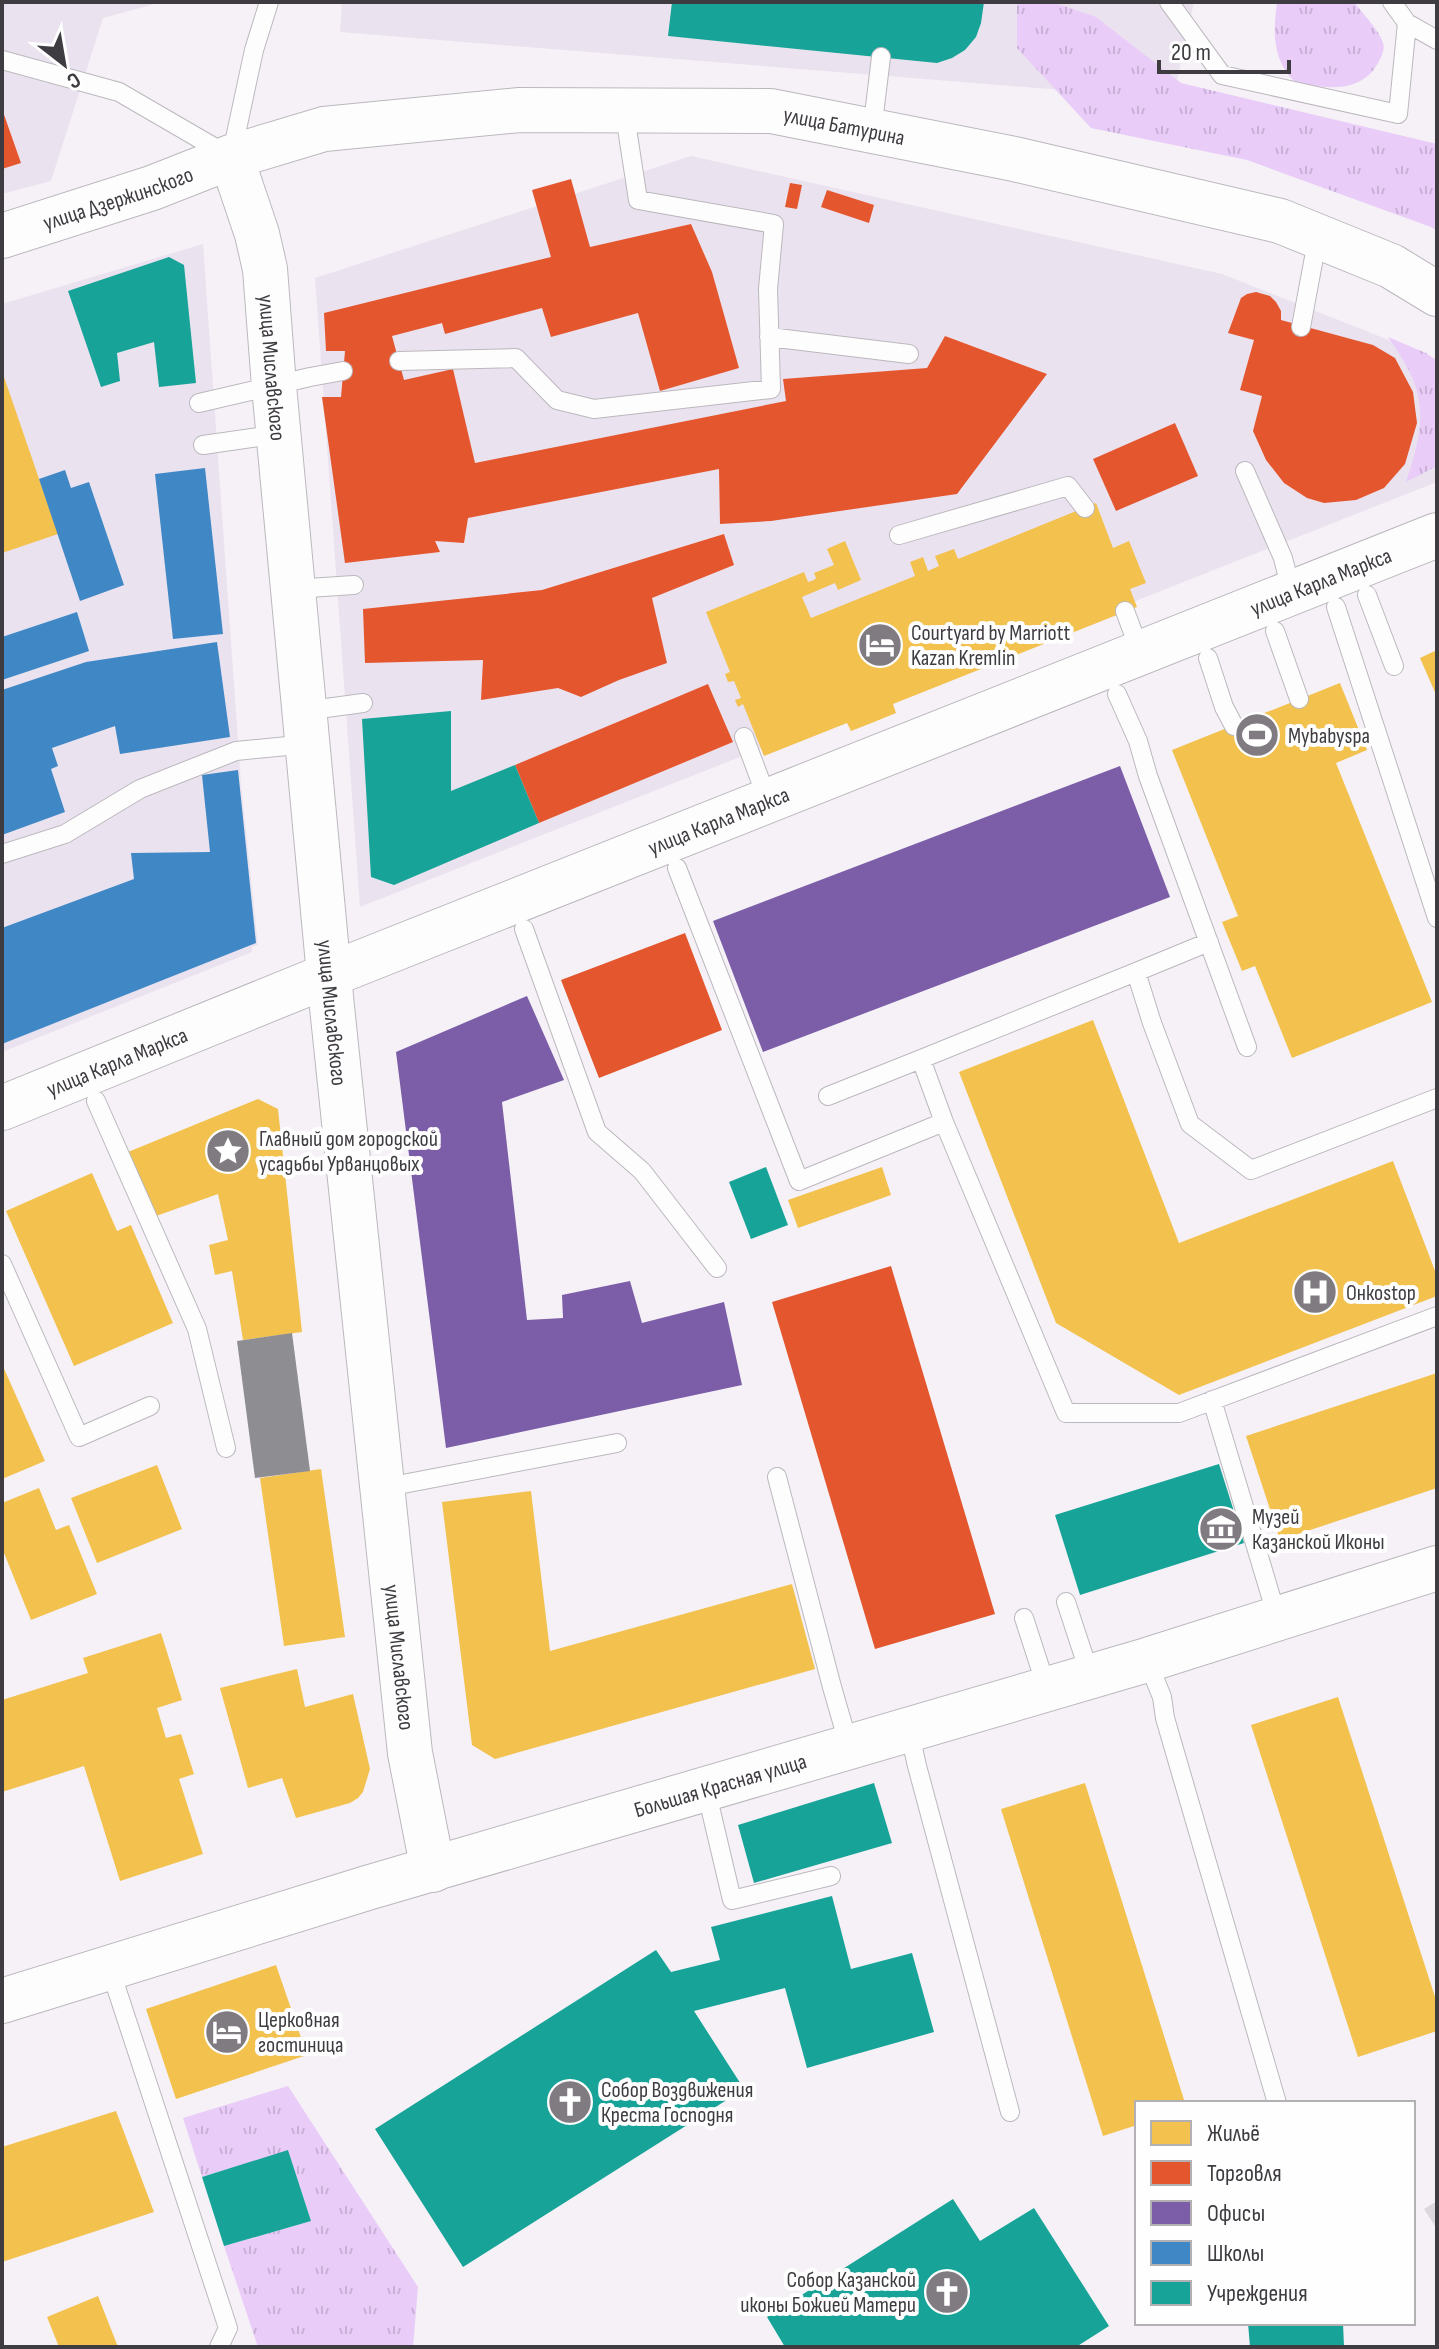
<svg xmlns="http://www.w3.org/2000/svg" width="1439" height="2349" font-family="'Sofia Sans Condensed',sans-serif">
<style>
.built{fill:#ebe2ef}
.grass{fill:url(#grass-tufts)}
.homes{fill:#f2c14e}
.shops{fill:#e4572e}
.offices{fill:#7b5ea7}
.schools{fill:#3f88c5}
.public{fill:#17a398}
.industry{fill:#8d8d92}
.building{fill:#dbd7dc}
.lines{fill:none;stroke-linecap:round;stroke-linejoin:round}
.lane-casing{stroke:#bbb8bd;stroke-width:20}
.secondary-casing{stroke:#bbb8bd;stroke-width:46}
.lane{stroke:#fefdfe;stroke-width:18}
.secondary{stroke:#fefdfe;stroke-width:44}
.labels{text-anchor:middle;stroke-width:8;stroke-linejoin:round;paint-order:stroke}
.street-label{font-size:22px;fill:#3f3c41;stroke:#fefefe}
.poi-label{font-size:22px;fill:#3f3c41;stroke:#fefefe;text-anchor:start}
</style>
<defs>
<pattern id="grass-tufts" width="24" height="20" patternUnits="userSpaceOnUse" patternTransform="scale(2)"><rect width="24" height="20" fill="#e9ccf8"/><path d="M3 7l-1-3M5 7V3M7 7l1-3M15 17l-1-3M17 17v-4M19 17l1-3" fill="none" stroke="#c9b0d6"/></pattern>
</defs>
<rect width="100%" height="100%" fill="#f5f1f7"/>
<path class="built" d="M 2,2 L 162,2 L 103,18 L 51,181 L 2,194 Z
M 342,2 L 1194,2 L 1173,99 L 340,32 Z
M 691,156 L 1222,274 L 1437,359 L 1437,482 L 360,907 L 315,278 Z
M 203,244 L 241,784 L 258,945 L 252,947 L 252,952 L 2,1052 L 2,304 Z"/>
<path class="grass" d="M 1017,2 L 1052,2 L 1096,17 L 1181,83 L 1437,144 L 1437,231 L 1431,227 L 1247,160 L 1091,128 L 1017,48 Z
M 1277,2 L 1354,2 C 1362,13 1380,31 1383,43 C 1385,50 1382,55 1379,61 C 1363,94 1325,89 1295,82 C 1272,60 1273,31 1277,2 Z
M 1388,337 L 1426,353 L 1437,361 L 1437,466 L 1406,482 C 1427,418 1428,393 1388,337 Z
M 288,2086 L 418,2287 L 413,2347 L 258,2347 L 224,2246 L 311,2221 L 288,2151 L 202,2177 L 183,2118 Z"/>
<path class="homes" d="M 2,371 L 58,534 L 2,553 Z
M 1096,503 L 1113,548 L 1129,541 L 1146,583 L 1130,589 L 1137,607 L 893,704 L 896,713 L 874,722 L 851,731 L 847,723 L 764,756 L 743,704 L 738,707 L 735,700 L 741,698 L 734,681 L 728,682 L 725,674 L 730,672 L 706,612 L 804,572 L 808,582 L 814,580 L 816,578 L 814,573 L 834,565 L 827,549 L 845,541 L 861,580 L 838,590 L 835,583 L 802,597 L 811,618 L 915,576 L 910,562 L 923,557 L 928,571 L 939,566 L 935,556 L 954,549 L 958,559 Z
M 1437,650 L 1437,697 L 1420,658 Z
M 1340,683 L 1367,750 L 1336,763 L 1432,1002 L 1292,1058 L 1255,966 L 1242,971 L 1222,922 L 1238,916 L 1172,750 Z
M 1093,1020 L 1179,1243 L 1393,1161 L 1437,1276 L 1437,1296 L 1179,1395 L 1056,1323 L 959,1072 Z
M 258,1099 L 278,1109 L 302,1332 L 243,1340 L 232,1271 L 215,1275 L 209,1245 L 228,1240 L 218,1194 L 156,1216 L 128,1152 Z
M 882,1167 L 891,1195 L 798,1228 L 788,1200 Z
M 92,1173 L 117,1231 L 131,1225 L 173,1323 L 74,1366 L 6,1211 Z
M 2,1364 L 45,1461 L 2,1479 Z
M 1437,1373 L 1437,1488 L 1280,1540 L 1246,1436 Z
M 157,1465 L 182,1529 L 97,1563 L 71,1498 Z
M 321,1469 L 345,1637 L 284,1646 L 260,1478 Z
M 39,1488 L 56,1530 L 69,1525 L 97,1594 L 31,1620 L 2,1548 L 2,1503 Z
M 531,1491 L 550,1651 L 792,1584 L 815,1669 L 495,1759 L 472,1745 L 442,1502 Z
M 161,1633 L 182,1700 L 157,1708 L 166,1738 L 181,1734 L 194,1774 L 179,1779 L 203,1854 L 120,1881 L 84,1766 L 2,1792 L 2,1700 L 88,1673 L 83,1658 Z
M 297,1669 L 305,1707 L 353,1694 L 370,1769 L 363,1792 L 358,1798 L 350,1803 L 296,1818 L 282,1778 L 248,1788 L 220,1688 Z
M 1338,1697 L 1437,2003 L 1437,2031 L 1358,2057 L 1251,1725 Z
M 1085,1783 L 1185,2103 L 1137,2103 L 1137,2125 L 1103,2136 L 1001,1809 Z
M 276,1965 L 307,2055 L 176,2099 L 146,2009 Z
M 116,2111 L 154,2212 L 2,2262 L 2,2147 Z
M 98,2296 L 118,2347 L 59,2347 L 47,2317 Z"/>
<path class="shops" d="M 2,109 L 21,163 L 2,169 Z
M 571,179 L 590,247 L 691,224 L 712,272 L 739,368 L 660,391 L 638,313 L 551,337 L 542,308 L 445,334 L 442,323 L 392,336 L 404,380 L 453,369 L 475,463 L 786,401 L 783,379 L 927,368 L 945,336 L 1047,374 L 957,494 L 771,521 L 720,524 L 719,469 L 468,518 L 464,543 L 435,541 L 440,552 L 345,563 L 322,397 L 341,397 L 345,351 L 326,351 L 324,313 L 551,257 L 532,190 Z
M 790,183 L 802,185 L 797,209 L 785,207 Z
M 827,190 L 874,205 L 869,223 L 821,207 Z
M 1256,292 L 1270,296 L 1276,302 L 1281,311 L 1281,320 L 1373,345 L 1395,358 L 1413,392 L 1417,423 L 1405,464 L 1384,488 L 1356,500 L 1324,503 L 1307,498 L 1284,483 L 1266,460 L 1253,431 L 1262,396 L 1240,390 L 1254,340 L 1228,333 L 1241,298 L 1247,294 Z
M 1175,423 L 1198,476 L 1116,511 L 1093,459 Z
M 724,534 L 734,565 L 652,598 L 667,663 L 619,680 L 581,697 L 558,688 L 481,700 L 483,660 L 365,663 L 363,609 L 542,590 Z
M 708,684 L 733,742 L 539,823 L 515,765 Z
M 685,933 L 722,1030 L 599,1078 L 561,980 Z
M 891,1266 L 995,1614 L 875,1649 L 772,1302 Z"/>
<path class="offices" d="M 1120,766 L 1170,897 L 763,1052 L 713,921 Z
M 527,996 L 564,1080 L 502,1102 L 527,1320 L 563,1318 L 562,1295 L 630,1281 L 642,1323 L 724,1302 L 742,1385 L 446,1448 L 396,1052 Z"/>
<path class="schools" d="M 205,468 L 223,634 L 173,639 L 155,474 Z
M 65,470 L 71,488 L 89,482 L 124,585 L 80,601 L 39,479 Z
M 77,612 L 89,651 L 2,680 L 2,637 Z
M 217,642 L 230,737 L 120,754 L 115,726 L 52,748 L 58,766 L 51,769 L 65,812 L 2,835 L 2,690 L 86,662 Z
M 238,770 L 256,943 L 2,1044 L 2,928 L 134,879 L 131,853 L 210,852 L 202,775 Z"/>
<path class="public" d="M 672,2 L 984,2 L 981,23 L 976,37 L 965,50 L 952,58 L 937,63 L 668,36 Z
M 169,257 L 184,265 L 196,383 L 159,387 L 154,342 L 117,353 L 120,381 L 101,387 L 68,291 Z
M 451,711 L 451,791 L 515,765 L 539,823 L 394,885 L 371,877 L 362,719 Z
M 766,1167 L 788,1225 L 751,1239 L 729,1182 Z
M 1219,1464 L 1244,1543 L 1080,1595 L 1055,1515 Z
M 874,1783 L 892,1843 L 754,1883 L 738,1825 Z
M 832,1896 L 851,1969 L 912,1953 L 934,2032 L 807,2068 L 785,1988 L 694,2011 L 744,2089 L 463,2267 L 375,2129 L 656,1950 L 671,1972 L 720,1960 L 711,1927 Z
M 288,2150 L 311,2221 L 224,2246 L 202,2177 Z
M 953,2199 L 980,2241 L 1034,2208 L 1109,2326 L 1076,2347 L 785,2347 L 767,2317 Z
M 1248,2323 L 1343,2323 L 1344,2347 L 1250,2347 Z"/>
<path class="industry" d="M 292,1333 L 310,1471 L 255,1478 L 237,1341 Z"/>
<path class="building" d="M 1437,2201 L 1437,2229 L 1424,2209 Z"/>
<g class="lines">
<g class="lane-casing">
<path id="lane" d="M 1169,2 L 1222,75 L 1398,114 L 1407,23
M 1392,2 L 1407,23 L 1437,40
M 2,60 L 119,92 L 231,157 L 254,50 L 269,2
M 872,131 L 881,57
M 1301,327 L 1318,236
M 769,337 L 909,354
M 399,361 L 516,358 L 557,400 L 594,409 L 771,389 L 768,289 L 774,224 L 638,200 L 624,109
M 199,403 L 310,377 L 343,371
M 203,445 L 279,434
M 1245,471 L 1283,558 L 1292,594
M 899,535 L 1068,486 L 1085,508
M 293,589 L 354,585
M 1367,595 L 1394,666
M 1336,607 L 1437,918
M 1125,611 L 1141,654
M 1275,631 L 1299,699
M 1208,658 L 1224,707 L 1234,726
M 1117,694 L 1138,741 L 1148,776 L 1247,1047
M 304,711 L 363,703
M 744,737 L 768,801
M 2,854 L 65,834 L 140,789 L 236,751 L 308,744
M 677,868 L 799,1181 L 944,1122
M 524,929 L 597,1132 L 642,1171 L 717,1268
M 1136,972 L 1209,942
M 828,1096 L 921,1059
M 1437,1098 L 1251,1170 L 1190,1124 L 1152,1023 L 1136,972 L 921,1059 L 944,1122 L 1066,1413 L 1179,1413 L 1437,1316
M 96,1101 L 197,1329 L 226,1448
M 2,1264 L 79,1437 L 150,1406
M 1212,1400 L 1277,1617
M 777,1477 L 832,1687 L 849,1746
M 382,1488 L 617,1443
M 1066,1602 L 1090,1675
M 1024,1618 L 1047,1689
M 1147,1660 L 1162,1697 L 1165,1718 L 1277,2103
M 909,1730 L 917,1766 L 1010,2112
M 706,1790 L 732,1900 L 831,1876
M 110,1969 L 228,2328 L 219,2347"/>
</g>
<g class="secondary-casing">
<g id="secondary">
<path id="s1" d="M 231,157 L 257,234 L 265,269 L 274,386 L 332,1007 L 410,1753 L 433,1870"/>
<path id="s2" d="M 2,236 L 152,188 L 231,157 L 324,129 L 520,110 L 771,111 L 1014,159 L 1280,221 L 1391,266 L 1437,294"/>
<path id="s3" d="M 2,1108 L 329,975 L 1437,535"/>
<path id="s4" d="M 2,2001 L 367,1888 L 1147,1660 L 1437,1568"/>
</g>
</g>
<use href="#lane" class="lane"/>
<use href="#secondary" class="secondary"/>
</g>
<defs>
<g id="hotel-disc" transform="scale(2.3)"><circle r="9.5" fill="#7f7b81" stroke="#fefefe"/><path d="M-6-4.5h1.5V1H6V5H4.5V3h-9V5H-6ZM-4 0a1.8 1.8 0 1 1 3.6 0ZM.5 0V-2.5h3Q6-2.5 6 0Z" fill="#fff"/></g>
<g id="stadium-disc" transform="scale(2.3)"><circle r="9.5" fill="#7f7b81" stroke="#fefefe"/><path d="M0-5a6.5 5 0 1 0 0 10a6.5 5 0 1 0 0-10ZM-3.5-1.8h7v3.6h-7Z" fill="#fff"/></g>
<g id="sight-disc" transform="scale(2.3)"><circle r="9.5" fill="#7f7b81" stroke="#fefefe"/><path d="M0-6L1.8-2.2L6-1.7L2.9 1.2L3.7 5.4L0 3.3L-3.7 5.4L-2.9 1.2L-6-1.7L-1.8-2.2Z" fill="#fff"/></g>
<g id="hospital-disc" transform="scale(2.3)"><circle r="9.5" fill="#7f7b81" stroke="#fefefe"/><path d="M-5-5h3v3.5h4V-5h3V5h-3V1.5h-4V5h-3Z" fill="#fff"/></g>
<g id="museum-disc" transform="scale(2.3)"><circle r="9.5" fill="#7f7b81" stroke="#fefefe"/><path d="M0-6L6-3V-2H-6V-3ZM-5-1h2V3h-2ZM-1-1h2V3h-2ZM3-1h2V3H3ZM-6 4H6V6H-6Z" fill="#fff"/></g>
<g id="church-disc" transform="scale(2.3)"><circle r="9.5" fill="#7f7b81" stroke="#fefefe"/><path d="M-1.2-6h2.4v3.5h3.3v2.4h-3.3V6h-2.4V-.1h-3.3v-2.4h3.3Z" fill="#fff"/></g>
</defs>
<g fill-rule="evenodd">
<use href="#hotel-disc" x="880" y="645"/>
<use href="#stadium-disc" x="1257" y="735"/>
<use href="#sight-disc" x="228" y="1151"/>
<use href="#hospital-disc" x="1315" y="1292"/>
<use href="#museum-disc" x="1221" y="1529"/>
<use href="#hotel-disc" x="227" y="2032"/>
<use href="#church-disc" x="570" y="2102"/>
<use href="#church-disc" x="947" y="2292"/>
</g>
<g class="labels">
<g class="street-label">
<text dy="8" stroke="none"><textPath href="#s2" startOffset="862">улица Батурина</textPath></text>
<text dy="8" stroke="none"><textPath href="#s2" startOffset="122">улица Дзержинского</textPath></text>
<text dy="8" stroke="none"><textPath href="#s1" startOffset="216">улица Миславского</textPath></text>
<text dy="8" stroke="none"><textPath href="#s3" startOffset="1420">улица Карла Маркса</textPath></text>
<text dy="8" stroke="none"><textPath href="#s3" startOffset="772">улица Карла Маркса</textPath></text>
<text dy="8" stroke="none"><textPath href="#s1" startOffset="864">улица Миславского</textPath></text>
<text dy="8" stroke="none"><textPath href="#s3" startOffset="124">улица Карла Маркса</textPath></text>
<text dy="8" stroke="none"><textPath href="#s1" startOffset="1512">улица Миславского</textPath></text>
<text dy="8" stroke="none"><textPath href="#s4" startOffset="750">Большая Красная улица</textPath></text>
</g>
<g class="poi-label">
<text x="911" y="640">Courtyard by Marriott<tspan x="911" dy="25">Kazan Kremlin</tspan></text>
<text x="1288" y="743">Mybabyspa</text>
<text x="259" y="1146">Главный дом городской<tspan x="259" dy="25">усадьбы Урванцовых</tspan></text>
<text x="1346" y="1300">Онкоstop</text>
<text x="1252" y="1524">Музей<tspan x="1252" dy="25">Казанской Иконы</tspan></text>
<text x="258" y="2027">Церковная<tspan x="258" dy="25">гостиница</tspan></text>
<text x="601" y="2097">Собор Воздвижения<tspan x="601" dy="25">Креста Господня</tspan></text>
<text x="916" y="2287" text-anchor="end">Собор Казанской<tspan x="916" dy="25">иконы Божией Матери</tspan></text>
</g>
</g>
<rect width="1439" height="2349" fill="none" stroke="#3f3c41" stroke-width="8"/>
<rect x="1135" y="2101" width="280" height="224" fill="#fefefe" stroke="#b2b0b2" stroke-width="2"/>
<rect x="1151" y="2121" width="40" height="24" fill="#f2c14e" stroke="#b2b0b2" stroke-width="2"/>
<text x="1207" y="2141" font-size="24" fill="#3f3c41">Жильё</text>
<rect x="1151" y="2161" width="40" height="24" fill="#e4572e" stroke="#b2b0b2" stroke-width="2"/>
<text x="1207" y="2181" font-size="24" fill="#3f3c41">Торговля</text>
<rect x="1151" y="2201" width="40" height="24" fill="#7b5ea7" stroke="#b2b0b2" stroke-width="2"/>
<text x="1207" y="2221" font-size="24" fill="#3f3c41">Офисы</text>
<rect x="1151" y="2241" width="40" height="24" fill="#3f88c5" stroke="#b2b0b2" stroke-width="2"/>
<text x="1207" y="2261" font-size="24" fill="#3f3c41">Школы</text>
<rect x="1151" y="2281" width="40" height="24" fill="#17a398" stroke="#b2b0b2" stroke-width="2"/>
<text x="1207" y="2301" font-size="24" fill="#3f3c41">Учреждения</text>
<g transform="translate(64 64) rotate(149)" stroke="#fefefe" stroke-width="6" paint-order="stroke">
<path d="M0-6L14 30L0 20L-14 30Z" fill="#3f3c41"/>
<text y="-12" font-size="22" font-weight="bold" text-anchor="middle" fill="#3f3c41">С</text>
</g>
<path d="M1159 60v12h130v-12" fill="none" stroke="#3f3c41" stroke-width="4"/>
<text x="1171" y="60" font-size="24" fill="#3f3c41" stroke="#fefefe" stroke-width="6" paint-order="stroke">20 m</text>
</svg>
